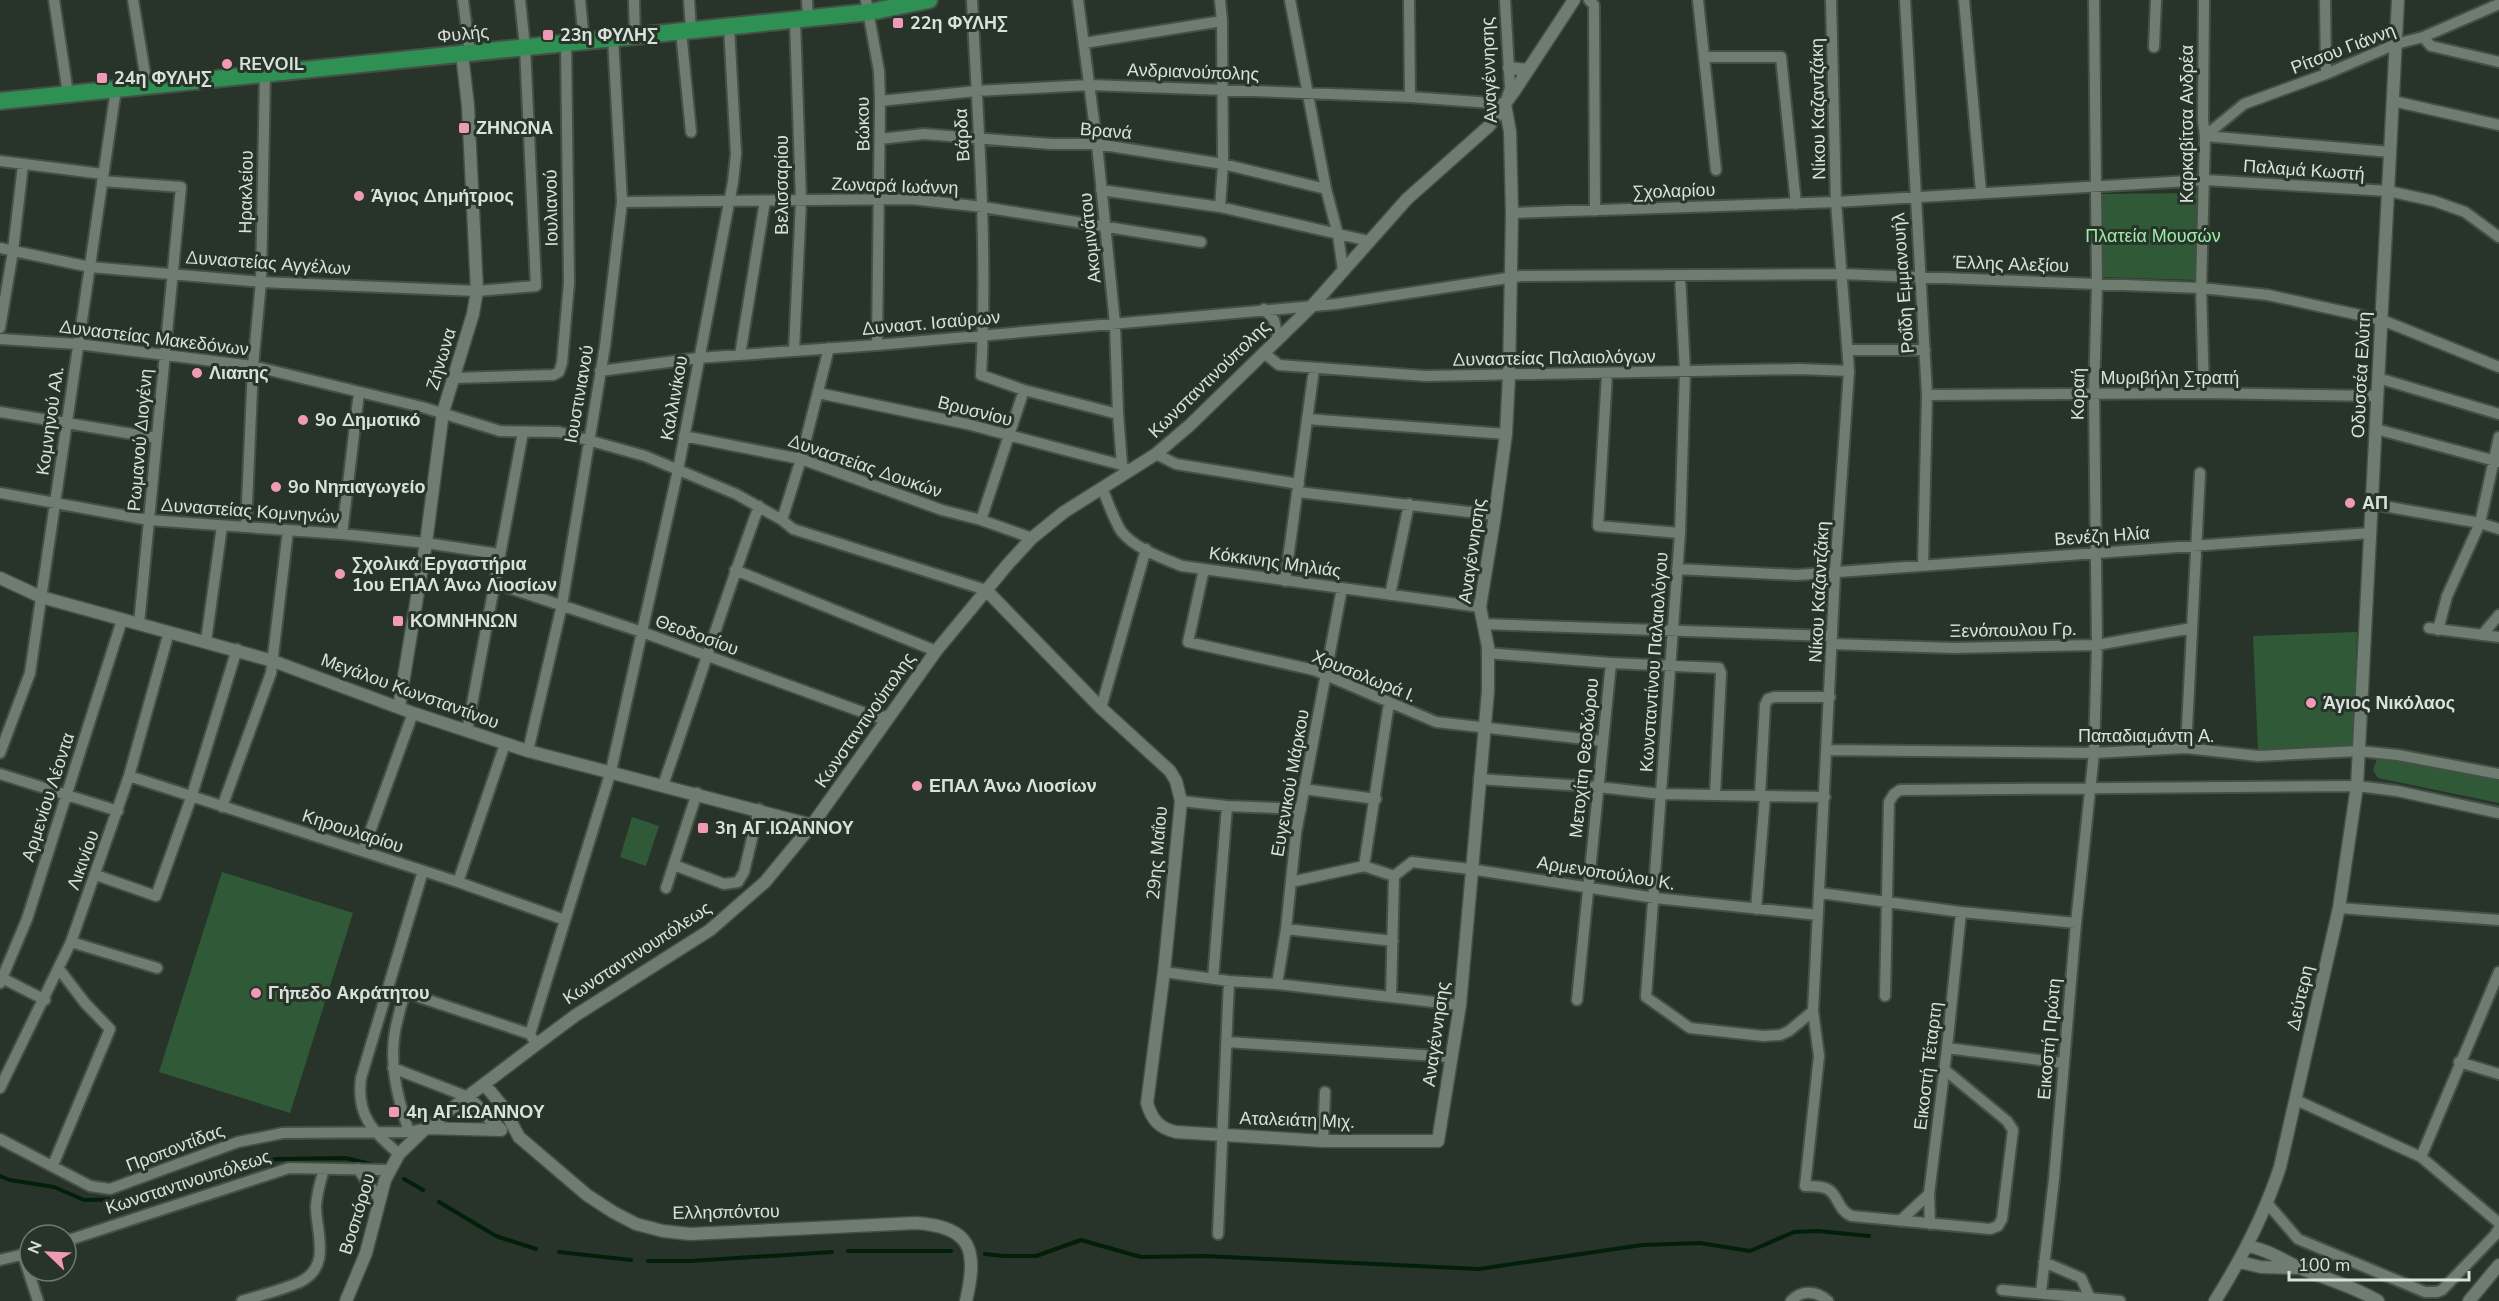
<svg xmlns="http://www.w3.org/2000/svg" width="2499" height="1301" font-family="'Nunito Sans',sans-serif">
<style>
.green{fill:#305a37}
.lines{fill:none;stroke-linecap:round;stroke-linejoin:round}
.stream{stroke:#021f08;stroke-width:4}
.minor-casing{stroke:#454f46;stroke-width:14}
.tertiary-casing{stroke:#454f46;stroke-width:15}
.primary-casing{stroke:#454f46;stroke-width:20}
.minor{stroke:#6f7c70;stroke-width:10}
.tertiary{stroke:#6f7c70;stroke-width:12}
.primary{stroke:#2e9052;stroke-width:16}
.poi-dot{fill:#f09ab7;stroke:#28342a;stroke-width:2}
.labels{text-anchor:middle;stroke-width:6;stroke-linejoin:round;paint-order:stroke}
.poi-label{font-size:18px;font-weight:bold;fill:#d9e1da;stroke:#28342a;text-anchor:start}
.street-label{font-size:18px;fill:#d9e1da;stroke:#28342a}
.park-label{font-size:18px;fill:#9ceda7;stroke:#28342a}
</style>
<rect width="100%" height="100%" fill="#28342a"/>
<path class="green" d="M 2198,193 L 2196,280 L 2101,277 L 2103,194 Z
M 2357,632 L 2353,750 L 2258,750 L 2253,636 Z
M 2382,757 L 2499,781 L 2499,803 L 2378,778 L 2373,770 L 2377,759 Z
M 632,817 L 659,826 L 646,866 L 620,857 Z
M 222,872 L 353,913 L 290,1113 L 159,1072 Z"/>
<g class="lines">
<path class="stream" d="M 0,1176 L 10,1180 L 54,1187 L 84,1200 L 148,1199 L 221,1170 L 277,1159 L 346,1158 L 374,1165
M 404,1179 L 423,1190
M 439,1202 L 496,1236 L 536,1249
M 848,1251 L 951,1251
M 559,1252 L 631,1260
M 985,1254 L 1004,1256 L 1036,1256 L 1081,1240 L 1141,1257 L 1204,1256 L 1479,1269 L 1642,1245 L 1700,1243 L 1750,1251 L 1794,1232 L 1818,1231 L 1869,1236
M 648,1261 L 690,1261 L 832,1252"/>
<g class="minor-casing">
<path id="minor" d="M 54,0 L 68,94
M 133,0 L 147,86
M 463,0 L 470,53
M 580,0 L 584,41
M 634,0 L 635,36
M 689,0 L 691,30
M 807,0 L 808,18
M 866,0 L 879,71 L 880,101 L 877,345
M 972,0 C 978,125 988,250 981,375 L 1024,390 L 1118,414
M 1078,0 L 1097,144 L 1115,324 L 1118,414 L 1122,465 L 1127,472
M 1220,0 L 1222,21 L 1223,164 L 1220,207
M 1290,0 L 1326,189 L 1338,235 L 1343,270
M 1409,0 L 1410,97
M 1589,0 L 1594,5 L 1595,211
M 1698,0 L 1716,170
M 1831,0 L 1836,202 L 1849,371 L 1835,573 L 1813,1011 L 1819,1056 L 1805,1186 C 1811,1186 1819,1186 1825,1188 C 1839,1193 1837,1211 1852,1216 L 1990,1229 L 1998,1226 L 2002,1219 L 2013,1130 L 2007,1121 L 1945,1070
M 1905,0 L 1927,395 L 1923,565
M 1964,0 L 1981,192
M 2204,0 L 2203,120 L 2205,136 L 2201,288 L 2204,393
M 2325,0 L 2326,74
M 681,31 L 691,132
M 2423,37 L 2431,46 L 2499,62
M 1084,43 L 1222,21
M 2154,47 L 2156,0
M 1704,57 L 1781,57 L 1796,204
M 880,101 L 976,91 L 1090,85 L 1410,97 L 1505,104 L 1510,88 L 1505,0
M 2393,101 L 2499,125
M 2205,136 L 2244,104 L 2326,74 L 2396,44 L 2423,37 L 2499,4
M 2205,136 L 2390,152
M 880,139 L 924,134 L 1051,144 L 1097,144 L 1223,164 L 1326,189
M 0,161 L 103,174
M 102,181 L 181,187 L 139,624
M 1101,190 L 1220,207 L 1369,241
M 622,202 L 911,199 L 983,207 L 1201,242
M 1512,213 L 1836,202 L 2205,180 L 2388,191 L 2434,201 L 2465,212 L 2499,237
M 0,248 L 90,267 L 261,282 L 477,291 L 536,286 L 525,47 L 520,0
M 1680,275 L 1685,371 L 1680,533 L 1646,997 L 1690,1028 L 1763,1036 L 1780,1035 L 1789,1031 L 1813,1011
M 1264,309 L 1274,320 L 1278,338
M 0,328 L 13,251 L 23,165
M 0,339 L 78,344 L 253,366 L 422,407 L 500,431 L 559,432 L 645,456 L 736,494 L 782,520 L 793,529 L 986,590
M 1848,350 L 1925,350
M 794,351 L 801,201 L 795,20
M 1264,353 L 1279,365 L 1426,376 L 1799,369 L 1849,371
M 740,355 L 765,201
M 600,371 L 698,358 L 877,345 L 1336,304 L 1521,276 L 1841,274 L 2201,288 L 2268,295 L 2382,320 L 2499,367
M 1607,374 L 1598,526 L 1680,533
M 454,378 L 553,375 L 559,372 L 562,363 L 569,283 L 566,43
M 2378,378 L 2499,414
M 818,393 L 967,424 L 1122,465
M 1927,395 L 2204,393 L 2377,396
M 0,412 L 157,438
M 1307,419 L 1506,434
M 2376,429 L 2499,462
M 684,436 L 801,459 L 942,510 L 981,520 L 1032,538
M 1156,454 L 1176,464 L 1299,484
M 1102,488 C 1108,502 1113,518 1121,531 C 1134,548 1162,558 1182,566 L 1480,607
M 1298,492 L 1495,515
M 0,493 L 149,520 L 342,534 L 426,543 L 499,554
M 2372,504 L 2480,523 L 2499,529
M 782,520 L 801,459 L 829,348
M 981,520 L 1024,390
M 246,527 L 253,366 L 261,282 L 265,74
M 342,534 L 359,392
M 1204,569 L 1188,642 L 1314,670 L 1436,722 L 1602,741
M 1677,569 L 1797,575 L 2370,533
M 735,570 L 936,651
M 1285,581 L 1314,369
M 494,583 L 642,632 L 876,717 L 889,716
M 1390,595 L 1409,504
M 1483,624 L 1832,636
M 2429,628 L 2499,637
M 2438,630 L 2447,596 L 2480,523 L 2499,437
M 2482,635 L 2499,615
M 206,641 L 222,526
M 1832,644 L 1954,648 L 2097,645 L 2192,628
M 1487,653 L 1611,663 L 1719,668 L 1721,673 L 1715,795
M 1101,708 L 1146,549
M 467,731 L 523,432
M 2186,748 L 2200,473
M 1827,750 L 2094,753 L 2186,748 L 2258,756 L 2358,751 L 2398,755 L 2499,774
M 528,751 L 562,605 L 605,346 L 622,202 L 613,38
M 0,753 L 30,673 L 116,89
M 0,774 L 118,811
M 129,776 L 458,882 L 565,920
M 1479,779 L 1598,787 L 1661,794 L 1825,797
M 663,785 C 696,692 725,598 759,506
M 1304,789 L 1376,799
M 1760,795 L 1765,705 L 1768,699 L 1774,697 L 1830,697
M 1181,801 L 1227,806 L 1301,809
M 222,807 L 271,673 L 288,530
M 363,851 L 413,713
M 674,865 L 724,884 L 738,882 L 744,872 L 759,809
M 1364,866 L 1389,703
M 96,875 L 156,896 L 191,798 L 237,649
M 1394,876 L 1412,862 L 1470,869 L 1655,898 L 1818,915
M 458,882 L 505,744
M 1291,882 L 1364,866 L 1394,876
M 666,888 L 697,793
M 1820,893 L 1961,912 L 2076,923
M 2339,908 L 2499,920
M 1756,909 L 1765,796
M 1286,929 L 1393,941
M 71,942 L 157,968
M 1164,972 L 1229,981 L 1277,984 L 1460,1005
M 0,977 L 45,1000
M 1213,979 L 1227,806
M 0,983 L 27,919 L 122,620
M 1277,984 L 1286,929 L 1296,833 L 1342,588
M 1885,996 L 1889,802 L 1894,794 L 1900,790 L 2357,786 L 2397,791 L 2499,813
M 1391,997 L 1394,876
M 1577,1000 L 1611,663
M 530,1034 L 611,771 L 678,470 L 733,182 L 736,154 L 729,26
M 1227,1042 L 1451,1057
M 1947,1048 L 2063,1063
M 2459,1062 L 2499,1074
M 393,1068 L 468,1097
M 0,1088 L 71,942 L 129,776 L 169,632
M 2296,1100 L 2421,1157 L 2499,1223
M 409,1132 C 396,1094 387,1057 398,1018 C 400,1010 401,1002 405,996 L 410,994 L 530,1034 L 533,1039
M 0,1139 L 90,1186 L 110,1189 L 238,1142 L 283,1133 L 409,1132 L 426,1128
M 1323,1141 L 1325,1092
M 399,1154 C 373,1131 356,1116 361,1078 L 423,871
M 2421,1157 L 2499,972
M 53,1165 L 110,1029 L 85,1003 L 59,969
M 358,1169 L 380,1200
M 2267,1203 L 2298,1239 L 2425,1292 L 2437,1292 L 2442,1290 L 2495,1235 L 2499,1228
M 1900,1221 L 1929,1194
M 1930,1224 L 1929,1194 L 1947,1048 L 1961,912
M 1218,1234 L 1229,981
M 66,1241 L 289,1168 L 389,1170
M 23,1255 L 38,1301
M 0,1260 L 29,1253
M 2044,1262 L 2081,1278 L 2090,1298
M 2002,1290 L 2120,1301
M 2041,1292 L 2054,1179 L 2076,923 L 2094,753 L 2097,645 L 2094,394 L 2097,284 L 2094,0
M 242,1301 C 261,1295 282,1290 300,1282 C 332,1266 316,1233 316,1206 C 317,1193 320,1182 324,1169
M 1791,1301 C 1802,1289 1817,1291 1828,1301"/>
</g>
<g class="tertiary-casing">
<path id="tertiary" d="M 1509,68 L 1528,70
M 0,578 L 41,597 L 273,661 L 413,713 L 528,751 L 812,825
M 986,590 L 1101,708 L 1170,771 L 1176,781 L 1181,801 L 1164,972 L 1147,1103 C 1152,1120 1159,1128 1176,1132 L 1323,1141 L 1438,1141 L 1460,1005 L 1488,691 L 1488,647 L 1480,607 L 1495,515 L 1506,434 L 1509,376 L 1512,213 L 1510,132 L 1505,104
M 399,707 L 426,543 L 443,412 L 473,314 L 477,291 L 468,106 L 462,54
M 485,1085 L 503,1107 L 519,1137 L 587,1195 L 613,1212 L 636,1224 L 663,1231 L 690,1234 L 916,1223 C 972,1227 978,1250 966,1301
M 468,1097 L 501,1130
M 426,1128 L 501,1130
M 2248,1246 C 2271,1251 2280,1259 2300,1268 C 2326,1279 2353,1286 2378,1301
M 2240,1262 L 2261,1267 L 2298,1268
M 346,1301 L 366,1253 L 385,1180 L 399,1154 L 426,1128 L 537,1044 L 576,1015 L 710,930 L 765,882 L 812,825 L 936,651 L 1008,564 L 1032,538 L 1064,512 L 1156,454 L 1190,425 L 1312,306 L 1407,199 L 1489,126 L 1515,90 L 1574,0
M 2215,1301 C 2242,1258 2264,1216 2280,1167 L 2339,908 L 2357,786 L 2398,0
M 2469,1301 L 2499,1265"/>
</g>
<g class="primary-casing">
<path id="primary" d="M 0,101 L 870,12 L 929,0"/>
</g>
<use href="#minor" class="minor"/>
<use href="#tertiary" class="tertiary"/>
<use href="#primary" class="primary"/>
</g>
<g class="poi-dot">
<rect x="892" y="17" width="12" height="12" rx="3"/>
<rect x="542" y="29" width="12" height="12" rx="3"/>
<circle cx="227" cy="64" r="6"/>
<rect x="96" y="72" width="12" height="12" rx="3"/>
<rect x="458" y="122" width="12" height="12" rx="3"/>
<circle cx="359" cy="196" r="6"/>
<circle cx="197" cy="373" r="6"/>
<circle cx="303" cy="420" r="6"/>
<circle cx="276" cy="487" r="6"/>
<circle cx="2350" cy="503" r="6"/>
<circle cx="340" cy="574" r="6"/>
<rect x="392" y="615" width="12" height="12" rx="3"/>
<circle cx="2311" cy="703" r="6"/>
<circle cx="917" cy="786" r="6"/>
<rect x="697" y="822" width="12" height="12" rx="3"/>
<circle cx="256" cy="993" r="6"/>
<rect x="388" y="1106" width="12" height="12" rx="3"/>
</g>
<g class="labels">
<g class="poi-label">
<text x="910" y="29">22η ΦΥΛΗΣ</text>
<text x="560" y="41">23η ΦΥΛΗΣ</text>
<text x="239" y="70">REVOIL</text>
<text x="114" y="84">24η ΦΥΛΗΣ</text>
<text x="476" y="134">ΖΗΝΩΝΑ</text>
<text x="371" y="202">Άγιος Δημήτριος</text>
<text x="209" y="379">Λιαπης</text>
<text x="315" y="426">9ο Δημοτικό</text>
<text x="288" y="493">9ο Νηπιαγωγείο</text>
<text x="2362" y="509">ΑΠ</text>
<text x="352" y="570">Σχολικά Εργαστήρια<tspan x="352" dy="21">1ου ΕΠΑΛ Άνω Λιοσίων</tspan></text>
<text x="410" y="627">ΚΟΜΝΗΝΩΝ</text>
<text x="2323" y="709">Άγιος Νικόλαος</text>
<text x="929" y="792">ΕΠΑΛ Άνω Λιοσίων</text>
<text x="715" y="834">3η ΑΓ.ΙΩΑΝΝΟΥ</text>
<text x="268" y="999">Γήπεδο Ακράτητου</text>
<text x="406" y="1118">4η ΑΓ.ΙΩΑΝΝΟΥ</text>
</g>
<g class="street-label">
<text transform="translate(463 34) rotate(-6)" y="6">Φυλής</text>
<text transform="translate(2343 49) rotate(-21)" y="6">Ρίτσου Γιάννη</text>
<text transform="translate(1489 70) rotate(-92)" y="6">Αναγέννησης</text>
<text transform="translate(1193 72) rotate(2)" y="6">Ανδριανούπολης</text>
<text transform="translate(1818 109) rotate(-91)" y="6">Νίκου Καζαντζάκη</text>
<text transform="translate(863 124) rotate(-91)" y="6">Βώκου</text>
<text transform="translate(2187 124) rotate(-90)" y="6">Καρκαβίτσα Ανδρέα</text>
<text transform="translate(1106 131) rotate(5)" y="6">Βρανά</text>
<text transform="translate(962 135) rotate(-93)" y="6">Βάρδα</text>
<text transform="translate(2304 170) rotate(4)" y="6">Παλαμά Κωστή</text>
<text transform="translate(782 185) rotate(-90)" y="6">Βελισσαρίου</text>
<text transform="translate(895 186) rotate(2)" y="6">Ζωναρά Ιωάννη</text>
<text transform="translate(1674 191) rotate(-2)" y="6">Σχολαρίου</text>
<text transform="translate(246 192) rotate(-89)" y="6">Ηρακλείου</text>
<text transform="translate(551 208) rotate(-91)" y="6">Ιουλιανού</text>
<text transform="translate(1090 238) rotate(-96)" y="6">Ακομινάτου</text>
<text transform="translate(268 263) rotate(4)" y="6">Δυναστείας Αγγέλων</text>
<text transform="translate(2011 264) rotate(2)" y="6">Έλλης Αλεξίου</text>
<text transform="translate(1903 283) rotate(-94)" y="6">Ροΐδη Εμμανουήλ</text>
<text transform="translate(931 323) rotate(-5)" y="6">Δυναστ. Ισαύρων</text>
<text transform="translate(154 338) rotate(7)" y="6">Δυναστείας Μακεδόνων</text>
<text transform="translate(1554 358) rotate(-1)" y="6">Δυναστείας Παλαιολόγων</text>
<text transform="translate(441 359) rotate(-73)" y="6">Ζήνωνα</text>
<text transform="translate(2361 375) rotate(-87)" y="6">Οδυσσέα Ελύτη</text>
<text x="2170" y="384">Μυριβήλη Στρατή</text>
<text transform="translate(1209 379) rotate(-44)" y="6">Κωνσταντινούπολης</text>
<text transform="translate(579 394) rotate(-80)" y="6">Ιουστινιανού</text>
<text transform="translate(2078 394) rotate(-89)" y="6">Κοραή</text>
<text transform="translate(674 398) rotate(-80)" y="6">Καλλινίκου</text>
<text transform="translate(975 411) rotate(14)" y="6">Βρυσνίου</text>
<text transform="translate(50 421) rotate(-82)" y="6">Κομνηνού Αλ.</text>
<text transform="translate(140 440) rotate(-85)" y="6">Ρωμανού Διογένη</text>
<text transform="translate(865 466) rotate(19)" y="6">Δυναστείας Δουκών</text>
<text transform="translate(250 511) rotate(4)" y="6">Δυναστείας Κομνηνών</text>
<text transform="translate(2102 536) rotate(-4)" y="6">Βενέζη Ηλία</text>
<text transform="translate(1472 551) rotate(-82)" y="6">Αναγέννησης</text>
<text transform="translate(1275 562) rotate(8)" y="6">Κόκκινης Μηλιάς</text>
<text transform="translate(1819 592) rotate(-87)" y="6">Νίκου Καζαντζάκη</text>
<text transform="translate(2013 630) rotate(-1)" y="6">Ξενόπουλου Γρ.</text>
<text transform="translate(697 635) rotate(20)" y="6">Θεοδοσίου</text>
<text transform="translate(1654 662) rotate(-86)" y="6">Κωνσταντίνου Παλαιολόγου</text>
<text transform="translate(1364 676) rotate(22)" y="6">Χρυσολωρά Ι.</text>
<text transform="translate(410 691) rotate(20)" y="6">Μεγάλου Κωνσταντίνου</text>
<text transform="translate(865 720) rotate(-55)" y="6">Κωνσταντινούπολης</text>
<text x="2146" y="742">Παπαδιαμάντη Α.</text>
<text transform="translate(1584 758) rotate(-84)" y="6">Μετοχίτη Θεοδώρου</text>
<text transform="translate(1290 783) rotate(-80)" y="6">Ευγενικού Μάρκου</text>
<text transform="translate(48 797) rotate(-72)" y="6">Αρμενίου Λέοντα</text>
<text transform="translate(353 831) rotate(18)" y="6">Κηρουλαρίου</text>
<text transform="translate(1157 853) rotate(-85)" y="6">29ης Μαΐου</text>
<text transform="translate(83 860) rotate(-70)" y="6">Λικινίου</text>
<text transform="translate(1606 873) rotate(9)" y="6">Αρμενοπούλου Κ.</text>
<text transform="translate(637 953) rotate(-33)" y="6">Κωνσταντινουπόλεως</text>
<text transform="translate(2300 998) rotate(-77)" y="6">Δεύτερη</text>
<text transform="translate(1436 1034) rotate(-82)" y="6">Αναγέννησης</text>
<text transform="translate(2049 1039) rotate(-85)" y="6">Εικοστή Πρώτη</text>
<text transform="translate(1928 1066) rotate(-83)" y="6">Εικοστή Τέταρτη</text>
<text transform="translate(1297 1120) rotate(2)" y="6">Αταλειάτη Μιχ.</text>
<text transform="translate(175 1148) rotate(-21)" y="6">Προποντίδας</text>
<text transform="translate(188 1182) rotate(-18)" y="6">Κωνσταντινουπόλεως</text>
<text transform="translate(726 1212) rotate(-1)" y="6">Ελλησπόντου</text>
<text transform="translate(357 1214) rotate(-73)" y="6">Βοσπόρου</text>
</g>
<g class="park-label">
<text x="2153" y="242">Πλατεία Μουσών</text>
</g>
</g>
<g transform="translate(48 1253) rotate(293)"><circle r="28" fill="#28342a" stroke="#6f7970" stroke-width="1.5"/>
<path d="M0-4.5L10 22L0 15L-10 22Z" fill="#f09ab7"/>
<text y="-9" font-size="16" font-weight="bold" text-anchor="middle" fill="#d9e1da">N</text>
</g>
<path d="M2289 1271v9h180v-9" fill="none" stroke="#d9e1da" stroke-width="3"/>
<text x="2298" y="1271" font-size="18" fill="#d9e1da" stroke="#28342a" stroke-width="4.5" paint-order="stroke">100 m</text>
</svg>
